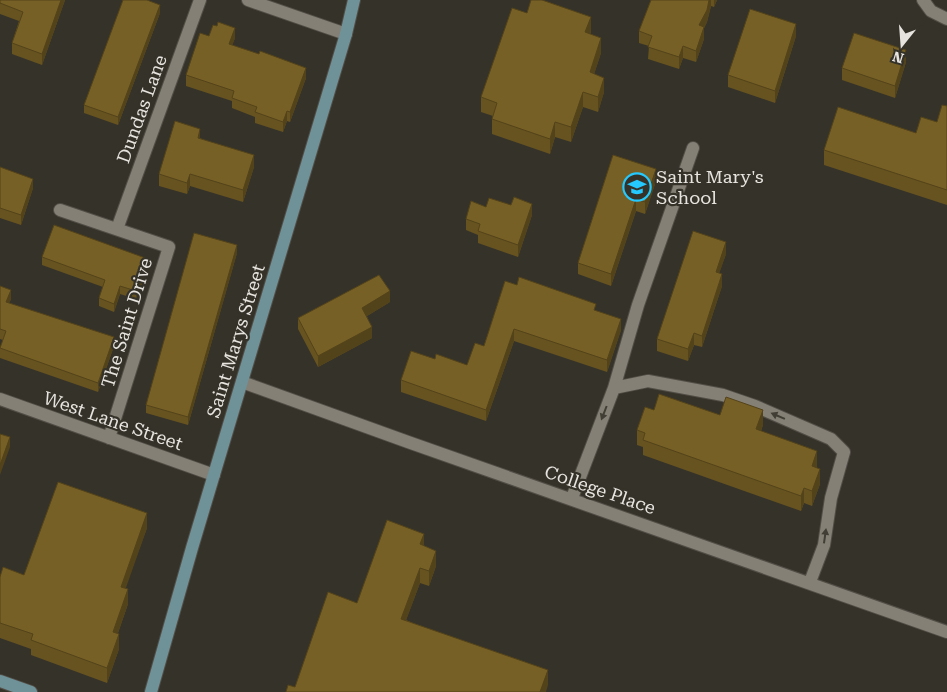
<svg xmlns="http://www.w3.org/2000/svg" width="947" height="692" font-family="'Roboto Serif',serif">
<style>
.lines{fill:none;stroke-linecap:round;stroke-linejoin:round}
.street-casing{stroke:#524e47;stroke-width:14}
.secondary-casing{stroke:#524e47;stroke-width:14}
.street{stroke:#848076;stroke-width:12}
.secondary{stroke:#6f9299;stroke-width:12}
.wall{fill:#665320}
.shaded-wall{fill:#53431a}
.building{fill:#776025;stroke:#53431a}
.oneway{fill:#413e35}
.labels{text-anchor:middle;stroke-width:4.5;stroke-linejoin:round;paint-order:stroke}
.street-label{font-size:18px;fill:#e7e4df;stroke:#353229}
.poi-label{font-size:18px;fill:#e7e4df;stroke:#353229;text-anchor:start}
</style>
<rect width="100%" height="100%" fill="#353229"/>
<g class="lines">
<g class="street-casing">
<path id="street" d="M 248,0 L 346,34
M 923,0 L 931,11 L 947,19
M 60,210 L 169,247 L 109,438
M 117,229 L 200,0
M 242,382 L 408,442 L 947,632
M 614,388 L 638,305 L 693,148
M 0,399 L 214,475
M 572,498 L 614,388 L 648,381 L 723,395 L 755,406 L 831,439 L 844,452 L 831,498 L 824,545 L 810,582"/>
</g>
<g class="secondary-casing">
<path id="secondary" d="M 0,681 L 31,692
M 151,692 L 192,548 L 346,34 L 354,0"/>
</g>
<use href="#street" class="street"/>
<use href="#secondary" class="secondary"/>
</g>
<path class="wall" d="M 0,0 L 65,0 L 42,65 L 12,54 L 12,43 L 19,21 L 0,14 Z
M 651,0 L 717,0 L 714,7 L 711,6 L 707,22 L 704,28 L 704,39 L 696,62 L 683,58 L 679,69 L 648,59 L 649,46 L 639,43 L 639,31 Z
M 160,13 L 118,125 L 84,113 L 84,105 Z
M 527,13 L 591,32 L 590,34 L 601,53 L 594,74 L 604,92 L 598,112 L 583,107 L 571,142 L 555,137 L 550,154 L 492,134 L 492,119 L 493,116 L 481,112 L 481,97 Z
M 796,36 L 775,103 L 728,87 L 728,75 Z
M 235,38 L 232,45 L 306,78 L 290,122 L 287,121 L 283,132 L 255,123 L 255,117 L 232,108 L 232,101 L 186,86 L 186,75 Z
M 906,62 L 895,98 L 842,80 L 842,68 Z
M 947,106 L 947,205 L 824,165 L 824,150 L 916,133 L 937,122 Z
M 200,138 L 254,167 L 243,202 L 190,186 L 187,194 L 159,186 L 159,174 Z
M 613,155 L 656,181 L 645,214 L 636,211 L 611,286 L 578,274 L 578,263 Z
M 0,167 L 33,188 L 21,225 L 0,218 Z
M 486,207 L 532,215 L 518,257 L 478,243 L 478,235 L 466,230 L 466,219 Z
M 237,253 L 188,425 L 146,413 L 146,405 Z
M 726,254 L 719,273 L 722,286 L 702,347 L 694,345 L 688,361 L 657,351 L 657,339 Z
M 42,257 L 148,267 L 136,299 L 120,294 L 114,312 L 99,306 L 99,298 L 103,287 L 42,265 Z
M 505,281 L 596,311 L 621,330 L 607,372 L 514,341 L 486,421 L 401,392 L 401,380 L 435,359 L 467,365 L 484,346 Z
M 0,286 L 11,299 L 9,303 L 114,346 L 98,392 L 0,358 L 0,348 L 3,340 L 0,339 Z
M 390,302 L 367,316 L 372,338 L 318,367 L 298,329 L 298,318 Z
M 654,410 L 720,415 L 763,425 L 761,431 L 817,466 L 816,468 L 820,484 L 812,506 L 804,503 L 801,511 L 643,455 L 643,447 L 637,445 L 637,430 Z
M 147,528 L 125,588 L 128,604 L 118,633 L 119,649 L 107,683 L 31,655 L 31,649 L 0,638 L 0,577 L 24,575 Z
M 424,546 L 436,566 L 429,586 L 420,583 L 406,620 L 548,685 L 295,687 L 357,603 Z"/>
<path class="shaded-wall" d="M 61,0 L 65,0 L 42,65 L 42,54 Z
M 709,0 L 711,0 L 711,6 L 707,22 L 704,28 L 704,39 L 696,62 L 696,51 L 699,25 Z
M 714,0 L 717,0 L 714,7 Z
M 160,5 L 160,13 L 118,125 L 118,117 Z
M 591,17 L 591,32 L 585,47 L 585,32 Z
M 796,24 L 796,36 L 775,103 L 775,91 Z
M 235,28 L 235,38 L 229,55 L 229,44 Z
M 601,38 L 601,53 L 590,87 L 590,72 Z
M 683,46 L 683,58 L 679,69 L 679,57 Z
M 906,50 L 906,62 L 895,98 L 895,86 Z
M 306,68 L 306,78 L 290,122 L 290,112 Z
M 604,78 L 604,92 L 598,112 L 598,97 Z
M 583,92 L 583,107 L 571,142 L 571,127 Z
M 287,111 L 287,121 L 283,132 L 283,122 Z
M 555,122 L 555,137 L 550,154 L 550,139 Z
M 200,129 L 200,141 L 198,138 Z
M 254,155 L 254,167 L 243,202 L 243,190 Z
M 656,169 L 656,181 L 645,214 L 645,202 Z
M 190,174 L 190,186 L 187,194 L 187,183 Z
M 33,179 L 33,188 L 21,225 L 21,215 Z
M 636,199 L 636,211 L 611,286 L 611,274 Z
M 532,204 L 532,215 L 518,257 L 518,245 Z
M 726,242 L 726,254 L 716,283 L 716,272 Z
M 237,245 L 237,253 L 188,425 L 188,417 Z
M 148,259 L 148,267 L 136,299 L 136,291 Z
M 722,274 L 722,286 L 702,347 L 702,336 Z
M 120,286 L 120,294 L 114,312 L 114,304 Z
M 11,290 L 11,299 L 6,311 L 6,302 Z
M 390,291 L 390,302 L 362,319 L 362,308 Z
M 621,319 L 621,330 L 607,372 L 607,360 Z
M 372,327 L 372,338 L 318,367 L 318,356 Z
M 514,329 L 514,341 L 486,421 L 486,410 Z
M 694,333 L 694,345 L 688,361 L 688,349 Z
M 114,337 L 114,346 L 98,392 L 98,383 Z
M 763,410 L 763,425 L 756,444 L 756,429 Z
M 10,437 L 10,447 L 0,475 L 0,465 Z
M 817,451 L 817,466 L 812,481 L 812,466 Z
M 820,469 L 820,484 L 812,506 L 812,491 Z
M 804,488 L 804,503 L 801,511 L 801,496 Z
M 147,513 L 147,528 L 121,602 L 121,587 Z
M 424,534 L 424,549 L 420,544 Z
M 436,551 L 436,566 L 429,586 L 429,571 Z
M 420,568 L 420,583 L 401,634 L 401,619 Z
M 128,589 L 128,604 L 113,647 L 113,632 Z
M 119,634 L 119,649 L 107,683 L 107,668 Z
M 548,670 L 548,685 L 546,692 L 540,692 Z"/>
<path class="building" d="M 0,0 L 61,0 L 42,54 L 12,43 L 23,12 L 0,3 Z
M 123,0 L 147,0 L 160,5 L 118,117 L 84,105 Z
M 531,0 L 542,0 L 591,17 L 585,32 L 601,38 L 590,72 L 604,78 L 598,97 L 583,92 L 571,127 L 555,122 L 550,139 L 492,119 L 497,103 L 481,97 L 512,8 L 527,13 Z
M 651,0 L 709,0 L 707,10 L 699,25 L 704,27 L 696,51 L 683,46 L 679,57 L 648,47 L 652,36 L 639,31 Z
M 750,9 L 796,24 L 775,91 L 728,75 Z
M 218,22 L 235,28 L 229,44 L 259,54 L 260,51 L 306,68 L 290,112 L 287,111 L 283,122 L 255,112 L 257,107 L 232,98 L 234,91 L 186,75 L 200,33 L 209,36 L 213,25 L 217,26 Z
M 854,33 L 906,50 L 895,86 L 842,68 Z
M 942,105 L 947,106 L 947,190 L 824,150 L 838,107 L 916,133 L 921,117 L 937,122 Z
M 175,121 L 200,129 L 198,138 L 254,155 L 243,190 L 190,174 L 187,183 L 159,174 Z
M 613,155 L 656,169 L 645,202 L 636,199 L 611,274 L 578,263 Z
M 0,167 L 33,179 L 21,215 L 0,208 Z
M 514,197 L 532,204 L 518,245 L 478,231 L 480,224 L 466,219 L 471,201 L 486,207 L 489,198 L 511,205 Z
M 54,225 L 148,259 L 136,291 L 120,286 L 114,304 L 99,298 L 105,280 L 42,257 Z
M 693,231 L 726,242 L 716,272 L 722,274 L 702,336 L 694,333 L 688,349 L 657,339 Z
M 194,233 L 237,245 L 188,417 L 146,405 Z
M 379,275 L 390,291 L 362,308 L 372,327 L 318,356 L 298,318 Z
M 519,277 L 596,304 L 594,310 L 621,319 L 607,360 L 514,329 L 486,410 L 401,380 L 411,351 L 435,359 L 436,354 L 467,365 L 475,343 L 484,346 L 505,281 L 517,285 Z
M 0,286 L 11,290 L 6,302 L 114,337 L 98,383 L 0,348 L 6,331 L 0,329 Z
M 659,394 L 720,415 L 726,397 L 763,410 L 756,429 L 817,451 L 812,466 L 820,469 L 812,491 L 804,488 L 801,496 L 643,440 L 645,433 L 637,430 L 645,407 L 654,410 Z
M 0,434 L 10,437 L 0,465 Z
M 58,482 L 147,513 L 121,587 L 128,589 L 113,632 L 119,634 L 107,668 L 31,640 L 33,634 L 0,623 L 0,577 L 3,567 L 24,575 Z
M 387,520 L 424,534 L 420,544 L 436,551 L 429,571 L 420,568 L 401,619 L 548,670 L 540,692 L 286,692 L 288,685 L 295,687 L 328,592 L 357,603 Z"/>
<defs><path id="oneway-solid" d="M-6-.8H1V-3.2L6.5 0L1 3.2V.8H-6Z" transform="scale(1.25)"/></defs>
<g class="oneway">
<use href="#oneway-solid" transform="translate(604 413) rotate(111)"/>
<use href="#oneway-solid" transform="translate(778 416) rotate(-157)"/>
<use href="#oneway-solid" transform="translate(825 536) rotate(-82)"/>
</g>
<defs>
<g id="school-ring" transform="scale(1.4375)"><circle r="9.5" fill="#353229" stroke="#25c9fe" stroke-width="1.5"/><path d="M0-5L7-2L0 1L-7-2ZM-4 1L0 2.5L4 1V4Q0 6-4 4Z" fill="#25c9fe"/></g>
</defs>
<g fill-rule="evenodd">
<use href="#school-ring" x="637" y="187"/>
</g>
<g class="labels">
<g class="street-label">
<text transform="translate(142 109) rotate(-70)" y="6">Dundas Lane</text>
<text transform="translate(127 323) rotate(-73)" y="6">The Saint Drive</text>
<text transform="translate(236 341) rotate(-73)" y="6">Saint Marys Street</text>
<text transform="translate(113 421) rotate(19)" y="6">West Lane Street</text>
<text transform="translate(600 490) rotate(19)" y="6">College Place</text>
</g>
<g class="poi-label">
<text x="656" y="183">Saint Mary's<tspan x="656" dy="21">School</tspan></text>
</g>
</g>
<g transform="translate(902 45) rotate(197)" stroke="#353229" stroke-width="4" paint-order="stroke">
<path d="M0-4L9 19L0 12L-9 19Z" fill="#e7e4df"/>
<text y="-8" font-size="14" font-weight="bold" text-anchor="middle" fill="#e7e4df">N</text>
</g>
</svg>
